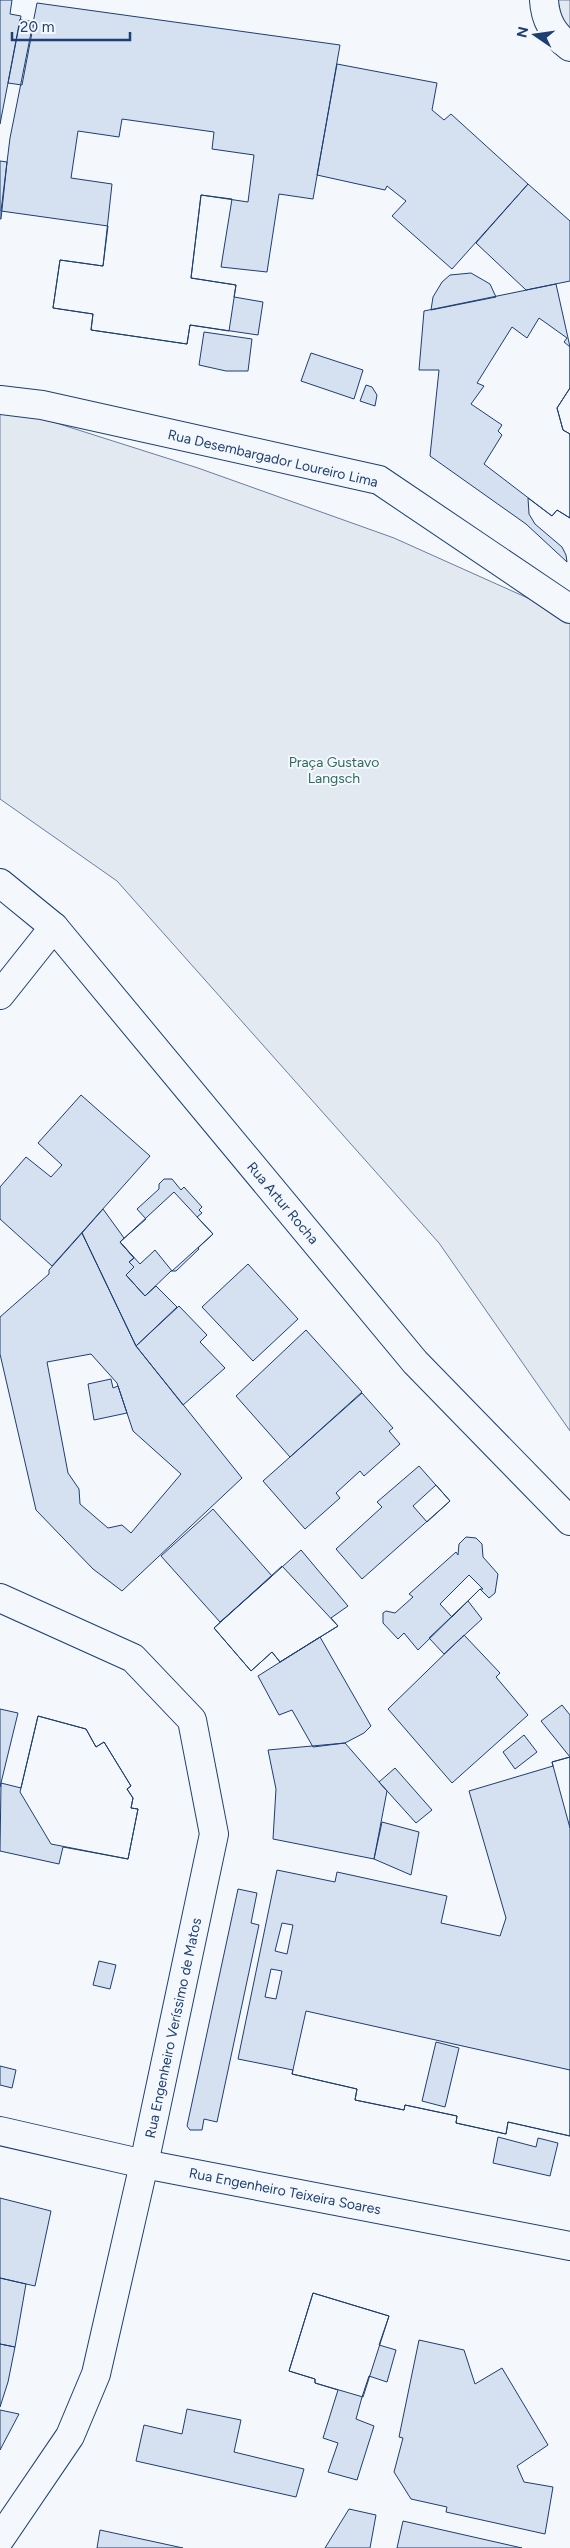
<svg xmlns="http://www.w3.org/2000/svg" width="570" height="2548" font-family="Figtree,sans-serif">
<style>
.green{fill:#e3e9f0;stroke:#687fa3}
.building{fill:#d5e0f0;stroke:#1d3f73;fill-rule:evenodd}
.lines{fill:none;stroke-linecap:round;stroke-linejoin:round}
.minor-casing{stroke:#1d3f73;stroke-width:30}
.tertiary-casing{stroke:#1d3f73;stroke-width:30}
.minor{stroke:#f4f7fb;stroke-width:28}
.tertiary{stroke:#f4f7fb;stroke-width:28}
.labels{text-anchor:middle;stroke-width:4;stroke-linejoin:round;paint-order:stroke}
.street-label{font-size:14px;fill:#1d3f73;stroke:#f4f7fb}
.park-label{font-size:14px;fill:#2c6c60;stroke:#f4f7fb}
</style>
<rect width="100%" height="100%" fill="#f4f7fb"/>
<path class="green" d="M 558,0 L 570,0 L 570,31 L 562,21 Z
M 0,412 L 28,414 L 198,468 L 394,538 L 570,617 L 570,1431 L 439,1243 L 117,881 L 0,799 Z"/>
<path class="building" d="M 0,0 L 12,0 L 10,14 L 21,16 L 0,124 Z
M 37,3 L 340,45 L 313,199 L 279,194 L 267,272 L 221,267 L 232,199 L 201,195 L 191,278 L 236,285 L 234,297 L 263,302 L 258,335 L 190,325 L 187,344 L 91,330 L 93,314 L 53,308 L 60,260 L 103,266 L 108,226 L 1,211 L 10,138 Z
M 20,19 L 34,22 L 22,85 L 8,83 Z
M 337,64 L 437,83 L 432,110 L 444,120 L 451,114 L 528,184 L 452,269 L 392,216 L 406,201 L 387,186 L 385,190 L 317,175 Z
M 122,119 L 214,132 L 212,149 L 254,155 L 248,202 L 201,195 L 191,278 L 236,285 L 229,331 L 190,325 L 187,344 L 91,330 L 93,314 L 53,308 L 60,260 L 103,266 L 112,184 L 71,178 L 78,131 L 119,137 Z
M 0,161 L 7,162 L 1,219 L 0,219 Z
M 528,184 L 570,221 L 570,281 L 526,290 L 476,243 Z
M 471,273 L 490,284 L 496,297 L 431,310 L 433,297 L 442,282 L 450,275 Z
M 556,284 L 570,347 L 570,388 L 557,408 L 563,430 L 570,434 L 570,518 L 557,510 L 552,516 L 528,498 L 529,514 L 535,524 L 562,547 L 566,555 L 567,562 L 526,524 L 430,456 L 439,370 L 419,370 L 424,311 Z
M 539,318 L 567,338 L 564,342 L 570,347 L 570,388 L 557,408 L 563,430 L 570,434 L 570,518 L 557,510 L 552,516 L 484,464 L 502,435 L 498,431 L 502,425 L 471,404 L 484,386 L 477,383 L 512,327 L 527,338 Z
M 204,332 L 252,339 L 248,371 L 226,371 L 199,365 Z
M 311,353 L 363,370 L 354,399 L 301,381 Z
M 366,385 L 372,387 L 377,395 L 375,406 L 360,401 Z
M 81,1095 L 150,1156 L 52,1266 L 0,1219 L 0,1187 L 26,1157 L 51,1177 L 62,1165 L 38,1143 Z
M 164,1179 L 172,1179 L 181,1190 L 184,1187 L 202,1207 L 199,1210 L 202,1213 L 197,1217 L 213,1234 L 198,1248 L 199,1249 L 176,1271 L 171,1271 L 145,1296 L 126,1275 L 134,1267 L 129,1262 L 134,1258 L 120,1242 L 146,1219 L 137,1209 L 159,1189 L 159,1184 Z
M 174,1192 L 213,1234 L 172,1271 L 155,1250 L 140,1264 L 120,1242 Z
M 103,1209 L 124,1238 L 120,1242 L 134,1258 L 129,1262 L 134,1267 L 126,1275 L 145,1296 L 156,1286 L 177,1307 L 136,1346 L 82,1233 Z
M 82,1233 L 136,1346 L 242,1478 L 122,1591 L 93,1569 L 36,1510 L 0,1354 L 0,1317 L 49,1274 L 49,1270 Z
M 248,1264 L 298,1319 L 253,1361 L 202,1307 Z
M 179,1306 L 207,1335 L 200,1342 L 225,1368 L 183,1405 L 136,1346 Z
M 306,1330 L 362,1392 L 290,1457 L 236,1396 Z
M 91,1354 L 117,1383 L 133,1431 L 181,1474 L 131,1533 L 122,1525 L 108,1528 L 80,1504 L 79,1489 L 68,1473 L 47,1362 Z
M 111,1379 L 113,1388 L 118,1386 L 127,1413 L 94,1420 L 88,1384 Z
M 362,1393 L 393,1428 L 389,1431 L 400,1444 L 364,1476 L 360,1471 L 336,1493 L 340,1498 L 305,1529 L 263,1481 Z
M 419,1466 L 450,1501 L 362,1579 L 336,1549 L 382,1507 L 377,1502 Z
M 436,1485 L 450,1501 L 427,1522 L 413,1506 Z
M 213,1509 L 272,1576 L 220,1622 L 161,1556 Z
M 466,1537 L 476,1538 L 482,1544 L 483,1557 L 498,1574 L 495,1593 L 489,1598 L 480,1589 L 418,1650 L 404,1633 L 398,1639 L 383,1623 L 383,1613 L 386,1611 L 395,1613 L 413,1597 L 409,1594 L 456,1552 L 458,1555 L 459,1544 Z
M 301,1550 L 348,1606 L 331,1618 L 338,1626 L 280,1662 L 272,1652 L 251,1671 L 214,1628 Z
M 282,1566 L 338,1626 L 280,1662 L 272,1652 L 251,1671 L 214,1628 Z
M 469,1575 L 483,1589 L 480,1589 L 452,1617 L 440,1604 Z
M 468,1601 L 482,1619 L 444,1654 L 429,1638 Z
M 464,1635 L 500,1673 L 496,1677 L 528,1715 L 452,1783 L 388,1709 Z
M 320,1637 L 371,1726 L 364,1733 L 345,1743 L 313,1747 L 292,1710 L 279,1715 L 258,1676 Z
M 562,1705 L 570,1715 L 570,1757 L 541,1721 Z
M 0,1709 L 18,1713 L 0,1787 Z
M 38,1716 L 86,1729 L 96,1747 L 104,1742 L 131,1786 L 127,1789 L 133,1798 L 131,1808 L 138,1809 L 128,1859 L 51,1844 L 20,1792 Z
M 38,1716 L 86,1729 L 96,1747 L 104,1742 L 131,1786 L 127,1789 L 133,1798 L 131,1808 L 138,1809 L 128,1859 L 63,1847 L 59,1864 L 0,1851 L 1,1783 L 21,1788 Z
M 524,1735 L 537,1752 L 515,1769 L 503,1752 Z
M 345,1743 L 387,1791 L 374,1859 L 273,1839 L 276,1789 L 268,1750 Z
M 570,1757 L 570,2136 L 508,2122 L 506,2134 L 456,2123 L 457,2116 L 405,2105 L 404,2110 L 355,2100 L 357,2089 L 292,2074 L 293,2070 L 238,2059 L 277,1870 L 335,1882 L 337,1872 L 447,1896 L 441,1923 L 500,1936 L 506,1918 L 469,1791 L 553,1766 L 552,1762 ZM 282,1923 L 293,1925 L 287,1954 L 275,1951 ZM 271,1969 L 282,1971 L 276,1999 L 265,1997 Z
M 570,1757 L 570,1828 L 552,1762 Z
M 395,1768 L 432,1810 L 416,1823 L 379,1782 Z
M 382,1822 L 419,1832 L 411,1875 L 374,1859 Z
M 238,1889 L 257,1893 L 251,1923 L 259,1925 L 217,2122 L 204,2119 L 202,2130 L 190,2130 L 187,2126 Z
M 99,1961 L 116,1965 L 110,1989 L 93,1985 Z
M 306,2011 L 570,2070 L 570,2136 L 508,2122 L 506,2134 L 456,2123 L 457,2116 L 405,2105 L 404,2110 L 355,2100 L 357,2089 L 292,2074 Z
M 436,2042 L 459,2048 L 445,2107 L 422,2101 Z
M 0,2066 L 16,2070 L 12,2088 L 0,2085 Z
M 498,2137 L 536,2147 L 538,2138 L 558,2143 L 550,2176 L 493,2163 Z
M 0,2198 L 51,2211 L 35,2286 L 0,2278 Z
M 0,2278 L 26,2284 L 15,2347 L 0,2344 Z
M 313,2293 L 389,2316 L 363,2397 L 315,2383 L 315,2379 L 289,2371 Z
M 313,2293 L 389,2316 L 379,2345 L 396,2350 L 387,2382 L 369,2376 L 362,2397 L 356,2419 L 374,2426 L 357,2480 L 328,2472 L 338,2443 L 323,2438 L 338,2390 L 315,2383 L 315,2379 L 289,2371 Z
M 419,2340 L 464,2350 L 475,2384 L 502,2368 L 548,2445 L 517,2466 L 524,2482 L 553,2487 L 545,2534 L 446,2512 L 447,2507 L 411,2499 L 394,2472 L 403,2438 L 399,2437 Z
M 0,2344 L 15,2347 L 8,2382 L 0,2407 Z
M 187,2409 L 241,2420 L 234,2452 L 304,2469 L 296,2497 L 136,2461 L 144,2425 L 182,2434 Z
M 0,2410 L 19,2414 L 0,2450 Z
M 349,2509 L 376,2515 L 370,2548 L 325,2548 Z
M 403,2521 L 522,2548 L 397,2548 Z
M 100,2530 L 183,2548 L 97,2548 Z"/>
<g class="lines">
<g class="minor-casing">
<path id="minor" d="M 0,400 L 42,405 L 379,480 L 570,609
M 0,995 L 54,927
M 0,1598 L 133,1658 L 192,1720 L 214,1834 L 144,2164 L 96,2374 L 70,2436 L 0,2539
M 0,2131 L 144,2164 L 570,2246"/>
</g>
<g class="tertiary-casing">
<path id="tertiary" d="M 544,0 C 545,21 554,35 570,47
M 0,883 L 54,927 L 415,1362 L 570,1521"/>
</g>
<use href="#minor" class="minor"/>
<use href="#tertiary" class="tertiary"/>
</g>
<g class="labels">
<g class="street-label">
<text transform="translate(273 458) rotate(13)" y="5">Rua Desembargador Loureiro Lima</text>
<text transform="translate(283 1203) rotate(50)" y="5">Rua Artur Rocha</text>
<text transform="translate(173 2028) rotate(-78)" y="5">Rua Engenheiro Veríssimo de Matos</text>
<text transform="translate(285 2191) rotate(11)" y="5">Rua Engenheiro Teixeira Soares</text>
</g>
<g class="park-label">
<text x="334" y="767">Praça Gustavo<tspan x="334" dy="16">Langsch</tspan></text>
</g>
</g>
<g transform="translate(535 35) rotate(283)" stroke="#f4f7fb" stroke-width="4" paint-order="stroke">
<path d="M0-4L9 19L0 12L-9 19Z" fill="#1d3f73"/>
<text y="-8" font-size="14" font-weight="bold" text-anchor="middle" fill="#1d3f73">N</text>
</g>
<path d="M12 32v8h118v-8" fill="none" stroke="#1d3f73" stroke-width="2.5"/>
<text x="20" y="32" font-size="15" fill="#1d3f73" stroke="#f4f7fb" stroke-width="4" paint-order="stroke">20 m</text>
</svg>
